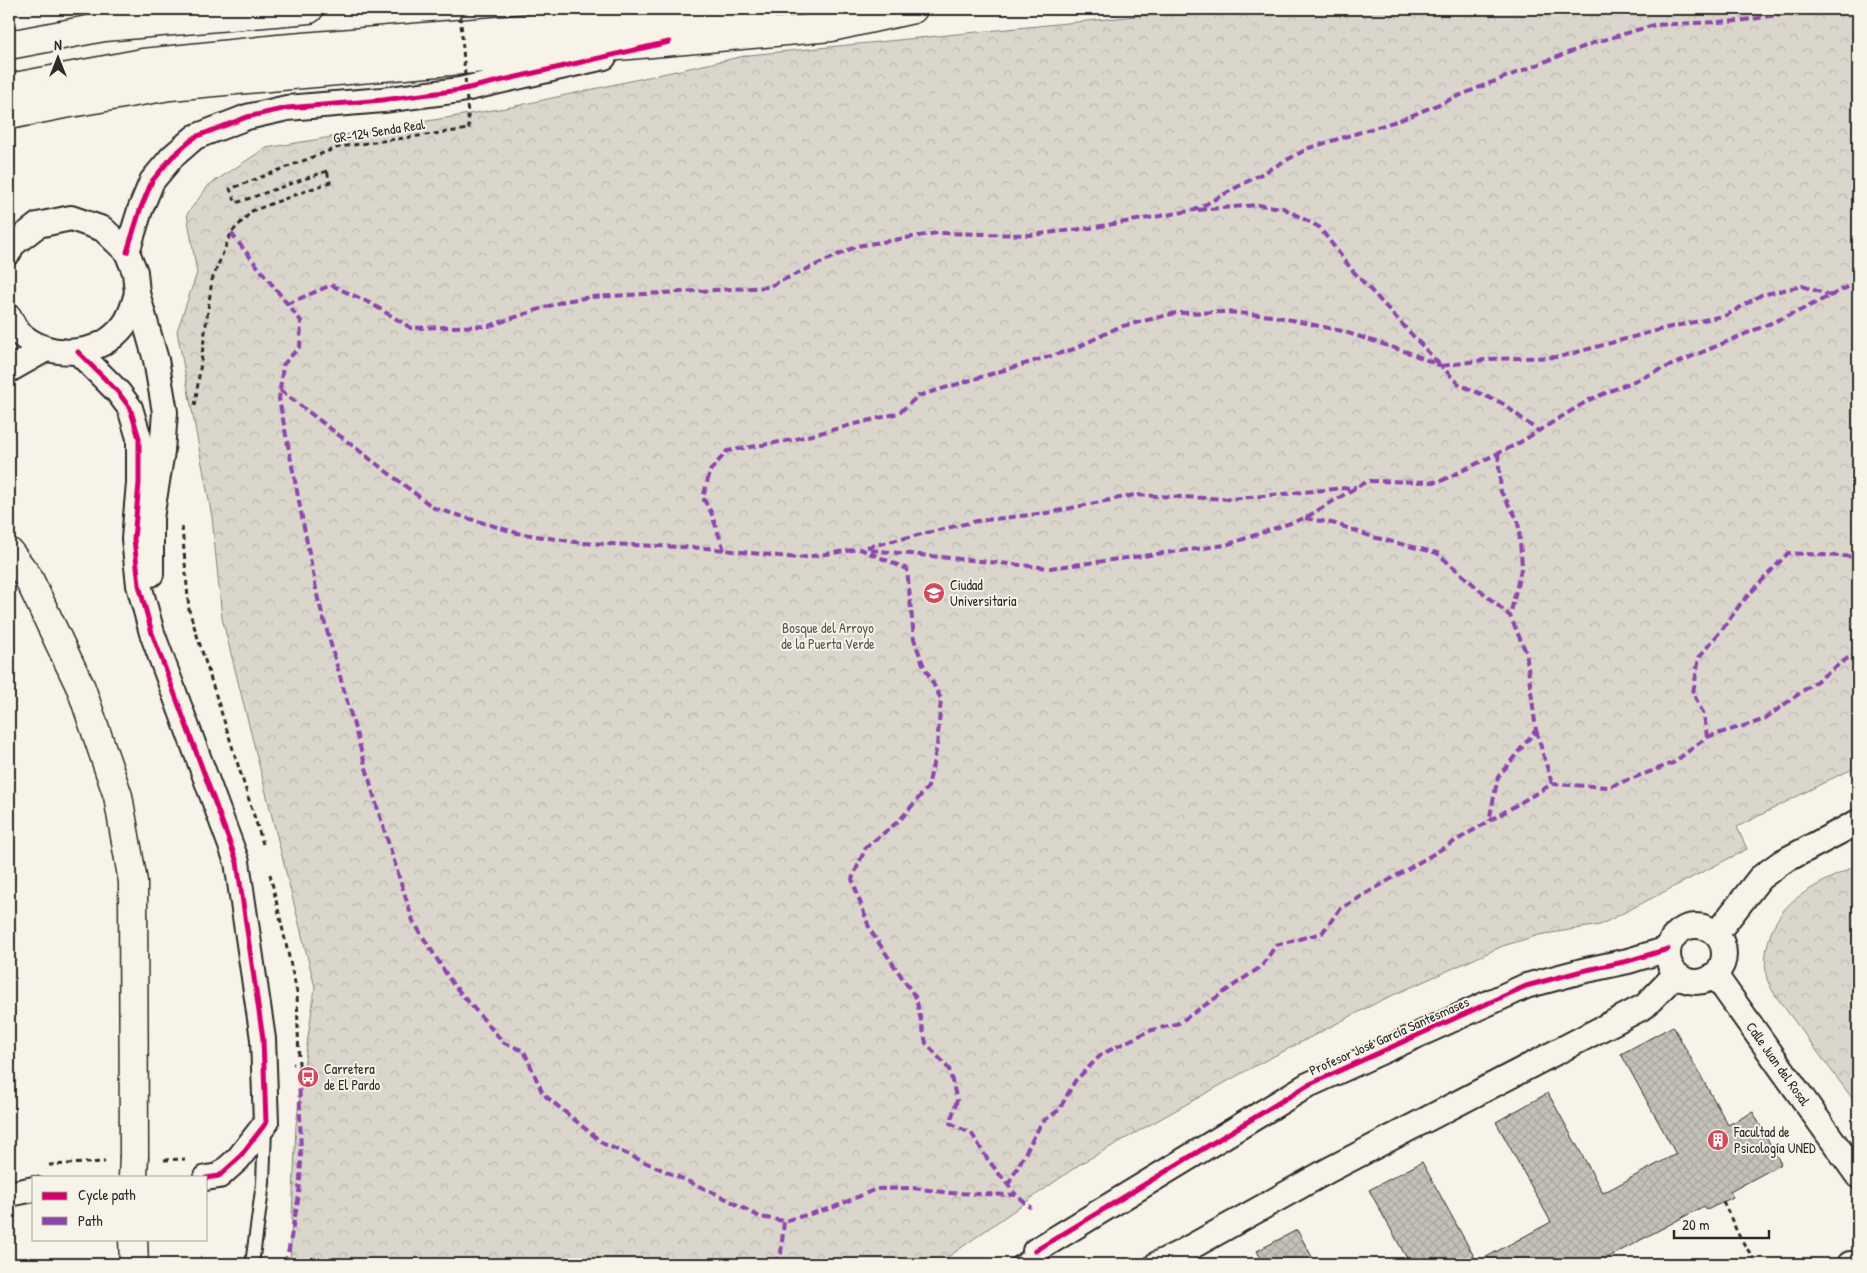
<svg xmlns="http://www.w3.org/2000/svg" width="1867" height="1273" font-family="'Patrick Hand',sans-serif">
<style>
.forest{fill:url(#forest-crowns);stroke:#82807c}
.building{fill:url(#building-cross-hatch);stroke:#2b2b2b}
.lines{fill:none;stroke-linecap:round;stroke-linejoin:round}
.lane-casing{stroke:#2b2b2b;stroke-width:16}
.street-casing{stroke:#2b2b2b;stroke-width:28}
.highway-casing{stroke:#2b2b2b;stroke-width:31}
.path{stroke:#2b2b2b;stroke-width:3;stroke-dasharray:5 4;stroke-linecap:butt}
.lane{stroke:#f7f3e8;stroke-width:12}
.street{stroke:#f7f3e8;stroke-width:24}
.highway{stroke:#f7f3e8;stroke-width:28}
.highway-bridge-casing{stroke:#2b2b2b;stroke-width:31;stroke-linecap:butt}
.path-bridge{stroke:#2b2b2b;stroke-width:3;stroke-dasharray:5 4;stroke-linecap:butt}
.highway-bridge{stroke:#f7f3e8;stroke-width:28}
.quiet{stroke:#8e44ad;stroke-width:4;stroke-dasharray:8 4;stroke-linecap:butt}
.cycleway-casing{stroke:#f7f3e8;stroke-width:8}
.cycleway{stroke:#d6006c;stroke-width:5}
.labels{text-anchor:middle;stroke-width:4;stroke-linejoin:round;paint-order:stroke}
.street-label{font-size:14px;fill:#2b2b2b;stroke:#f7f3e8}
.poi-label{font-size:14px;fill:#2b2b2b;stroke:#f7f3e8;text-anchor:start}
.park-label{font-size:14px;fill:#575653;stroke:#f7f3e8}
</style>
<defs>
<pattern id="forest-crowns" width="20" height="18" patternUnits="userSpaceOnUse" patternTransform="scale(1.25)"><rect width="20" height="18" fill="#dad6cc"/><path d="M2 6a3 3 0 1 1 6 0M12 15a3 3 0 1 1 6 0" fill="none" stroke="#bbb8af"/></pattern>
<pattern id="building-cross-hatch" width="8" height="8" patternUnits="userSpaceOnUse" patternTransform="scale(1.25)"><rect width="8" height="8" fill="#c4c1b9"/><path d="M0 0l8 8M0 8l8-8" fill="none" stroke="#a9a69f"/></pattern>
</defs>
<rect width="100%" height="100%" fill="#f7f3e8"/>
<filter id="ink" filterUnits="userSpaceOnUse"><feTurbulence type="fractalNoise" baseFrequency=".02" numOctaves="2"/><feDisplacementMap in="SourceGraphic" scale="10" xChannelSelector="R" yChannelSelector="G"/><feConvolveMatrix kernelMatrix="1 2 1 2 8 2 1 2 1" color-interpolation-filters="sRGB"/></filter>
<g filter="url(#ink)">
<path class="forest" d="M 1206,9 L 1858,9 L 1858,767 L 1839,775 L 1737,827 L 1747,849 L 1600,925 L 1539,935 L 1503,946 L 1380,1001 L 1251,1068 L 1080,1164 L 938,1264 L 290,1264 L 296,1125 L 315,987 L 222,618 L 212,517 L 177,331 L 197,273 L 187,214 L 209,185 L 266,148 L 511,107 L 749,55 Z
M 1858,865 L 1858,1106 L 1778,999 C 1774,993 1769,986 1767,979 C 1761,952 1772,918 1793,901 C 1808,888 1840,873 1858,865 Z"/>
<path class="building" d="M 1673,1026 L 1728,1125 L 1753,1112 L 1781,1164 L 1730,1192 L 1733,1197 L 1707,1210 L 1704,1206 L 1596,1264 L 1410,1264 L 1369,1190 L 1422,1162 L 1477,1262 L 1551,1222 L 1496,1122 L 1548,1093 L 1603,1193 L 1676,1154 L 1621,1054 Z
M 1297,1230 L 1316,1264 L 1264,1264 L 1257,1251 Z"/>
<g class="lines">
<g class="lane-casing">
<path id="lane" d="M 252,1264 L 263,1183 L 265,1128
M 1017,1264 L 1035,1251"/>
</g>
<g class="street-casing">
<g id="street">
<path d="M 9,252 L 12,245 L 38,225 L 71,218 L 103,229 L 127,252 L 135,272 L 137,293 L 156,360 L 165,412 L 162,451 L 151,518 L 151,574"/>
<path d="M 127,252 L 140,210 L 152,181 L 172,157 L 195,137 L 247,117 L 287,108 L 383,100 L 460,90 L 604,57"/>
<path d="M 9,317 C 12,322 15,329 19,333 C 49,360 99,358 124,325 C 131,316 134,304 137,293"/>
<path d="M 78,352 L 118,392 L 130,408 L 139,438 L 139,483 L 134,539 L 139,585 L 152,633 L 237,862 L 263,1039 L 266,1123 L 238,1159 L 219,1176 L 206,1178"/>
<path d="M 9,370 L 46,349"/>
<circle cx="1696" cy="954" r="28"/>
<path d="M 1716,934 L 1760,878 L 1782,862 L 1858,822"/>
<path id="s1" d="M 1715,975 L 1858,1176"/>
<path d="M 9,1194 L 34,1189"/>
<path d="M 1035,1251 L 1308,1085 L 1526,986 L 1582,971 L 1628,961 L 1668,949"/>
<path d="M 1157,1264 L 1182,1252 L 1329,1170 L 1645,1006 L 1676,974"/>
<path d="M 1850,1264 L 1858,1264"/>
</g>
</g>
<g class="highway-casing">
<path id="highway" d="M 9,45 L 104,27 L 309,9
M 9,88 L 143,63 L 279,49 L 764,9
M 9,115 L 59,105 L 170,86 L 831,27 L 913,9
M 9,552 L 28,577 L 81,688 L 118,796 L 133,882 L 134,1156
M 133,1239 L 134,1264"/>
</g>
<path class="path" d="M 195,406 L 212,280 L 231,233 L 252,211 L 330,182 L 327,171
M 182,527 L 189,610 L 263,844
M 270,874 L 297,992 L 299,1064 L 293,1064
M 164,1160 L 185,1159
M 49,1165 L 105,1162
M 1723,1201 L 1739,1236 L 1753,1258"/>
<use href="#lane" class="lane"/>
<use href="#street" class="street"/>
<use href="#highway" class="highway"/>
<g class="highway-bridge-casing">
<path id="highway-bridge" d="M 133,1177 L 134,1156"/>
</g>
<path class="path-bridge" d="M 327,171 L 236,203 L 230,189 L 339,147 L 469,129 L 460,9"/>
<use href="#highway-bridge" class="highway-bridge"/>
<path class="quiet" d="M 1849,9 L 1858,9
M 1198,210 L 1258,205 L 1283,208 L 1319,227 L 1352,270 L 1441,366 L 1491,359 L 1559,357 L 1666,328 L 1727,315 L 1761,295 L 1802,286 L 1832,296
M 231,233 L 301,321 L 300,346 L 283,365 L 279,399 L 318,599 L 378,810 L 413,921 L 452,983 L 504,1043 L 524,1051 L 543,1094 L 604,1144 L 719,1195 L 760,1217 L 784,1221 L 832,1208 L 876,1189 L 913,1188 L 951,1193 L 1016,1195 L 1031,1208
M 287,304 L 331,285 L 370,303 L 411,328 L 489,326 L 564,301 L 592,297 L 768,287 L 857,246 L 937,233 L 1030,235 L 1090,228 L 1195,210 L 1309,148 L 1403,119 L 1485,85 L 1593,43 L 1654,25 L 1739,21 L 1815,9
M 280,390 L 434,508 L 517,533 L 582,543 L 706,548 L 798,558 L 860,549 L 907,569 L 914,639 L 923,664 L 941,699 L 937,746 L 928,787 L 899,821 L 866,847 L 852,879 L 870,930 L 916,998 L 926,1043 L 949,1069 L 957,1100 L 950,1123 L 972,1134 L 988,1160 L 1016,1195
M 1498,453 L 1501,492 L 1518,520 L 1522,565 L 1510,616
M 1305,518 L 1336,524 L 1373,537 L 1437,553 L 1510,616 L 1526,652 L 1536,730 L 1498,777 L 1489,821
M 867,547 L 977,521 L 1047,513 L 1134,495 L 1231,499 L 1356,487
M 724,550 L 711,512 L 703,498 L 710,471 L 727,451 L 792,440 L 899,413 L 918,396 L 1074,349 L 1119,327 L 1176,313 L 1226,312 L 1273,316 L 1342,331 L 1410,353 L 1441,366 L 1460,385 L 1502,403 L 1538,431
M 870,550 L 1050,568 L 1226,545 L 1305,518 L 1367,481 L 1439,482 L 1517,444 L 1589,400 L 1797,312 L 1858,282
M 1536,730 L 1552,784
M 1707,737 L 1763,720 L 1848,658 L 1858,654
M 1008,1185 L 1042,1122 L 1059,1110 L 1075,1081 L 1102,1054 L 1149,1031 L 1179,1023 L 1262,966 L 1276,945 L 1322,933 L 1340,909 L 1552,784 L 1609,787 L 1673,763 L 1707,737 L 1704,715 L 1693,693 L 1699,657 L 1724,627 L 1741,603 L 1788,553 L 1858,557
M 286,1264 L 299,1195 L 301,1161 L 299,1064
M 774,1264 L 781,1253 L 784,1221"/>
<g class="cycleway-casing">
<path id="cycleway" d="M 127,252 L 140,210 L 152,181 L 172,157 L 195,137 L 247,117 L 287,108 L 383,100 L 460,90 L 669,42
M 78,352 L 118,392 L 130,408 L 139,438 L 139,483 L 134,539 L 139,585 L 152,633 L 237,862 L 263,1039 L 266,1123 L 238,1159 L 219,1176 L 206,1178
M 1035,1251 L 1308,1085 L 1526,986 L 1582,971 L 1628,961 L 1668,949"/>
</g>
<use href="#cycleway" class="cycleway"/>
</g>
</g>
<defs>
<g id="university-disc" transform="scale(1.125)"><circle r="9.5" fill="#d1495b" stroke="#f7f3e8"/><path d="M0-5L7-2L0 1L-7-2ZM-4 1L0 2.5L4 1V4Q0 6-4 4Z" fill="#fff"/></g>
<g id="bus-disc" transform="scale(1.125)"><circle r="9.5" fill="#d1495b" stroke="#f7f3e8"/><path d="M-5-6H5V4H4V6H2V4H-2V6H-4V4H-5ZM-3.5-4V0h7V-4ZM-3.5 1.2v1.5H-2V1.2ZM2 1.2v1.5H3.5V1.2Z" fill="#fff"/></g>
<g id="building-disc" transform="scale(1.125)"><circle r="9.5" fill="#d1495b" stroke="#f7f3e8"/><path d="M-4-6H4V6H1V3H-1V6H-4ZM-2.5-4.3h1.7v1.8h-1.7ZM.8-4.3h1.7v1.8H.8ZM-2.5-1h1.7V.8h-1.7ZM.8-1h1.7V.8H.8Z" fill="#fff"/></g>
</defs>
<g fill-rule="evenodd">
<use href="#university-disc" x="934" y="593"/>
<use href="#bus-disc" x="308" y="1077"/>
<use href="#building-disc" x="1718" y="1140"/>
</g>
<g class="labels">
<g class="street-label">
<text transform="translate(379 131) rotate(-9)" y="5">GR-124 Senda Real</text>
<text transform="translate(1389 1036) rotate(-24)" y="5">Profesor José García Santesmases</text>
<text dy="5" stroke="none"><textPath href="#s1" startOffset="109">Calle Juan del Rosal</textPath></text>
</g>
<g class="poi-label">
<text x="950" y="590">Ciudad<tspan x="950" dy="16">Universitaria</tspan></text>
<text x="324" y="1074">Carretera<tspan x="324" dy="16">de El Pardo</tspan></text>
<text x="1734" y="1137">Facultad de<tspan x="1734" dy="16">Psicología UNED</tspan></text>
</g>
<g class="park-label">
<text x="828" y="633">Bosque del Arroyo<tspan x="828" dy="16">de la Puerta Verde</tspan></text>
</g>
</g>
<rect width="1867" height="1273" fill="none" stroke="#f7f3e8" stroke-width="30"/>
<rect x="15" y="15" width="1837" height="1243" fill="none" stroke="#2b2b2b" stroke-width="2" filter="url(#ink)"/>
<rect x="32" y="1176" width="175" height="65" fill="#f7f3e8" stroke="#a5a39c"/>
<rect x="42" y="1192" width="25" height="8" fill="#d6006c" stroke="#a5a39c"/>
<text x="78" y="1200" font-size="15" fill="#2b2b2b">Cycle path</text>
<rect x="42" y="1217" width="25" height="8" fill="#8e44ad" stroke="#a5a39c"/>
<text x="78" y="1226" font-size="15" fill="#2b2b2b">Path</text>
<g transform="translate(58 58)" stroke="#f7f3e8" stroke-width="4" paint-order="stroke">
<path d="M0-4L9 19L0 12L-9 19Z" fill="#2b2b2b"/>
<text y="-8" font-size="14" font-weight="bold" text-anchor="middle" fill="#2b2b2b">N</text>
</g>
<path d="M1674 1230v8h95v-8" fill="none" stroke="#2b2b2b" stroke-width="2.5"/>
<text x="1682" y="1230" font-size="15" fill="#2b2b2b" stroke="#f7f3e8" stroke-width="4" paint-order="stroke">20 m</text>
</svg>
